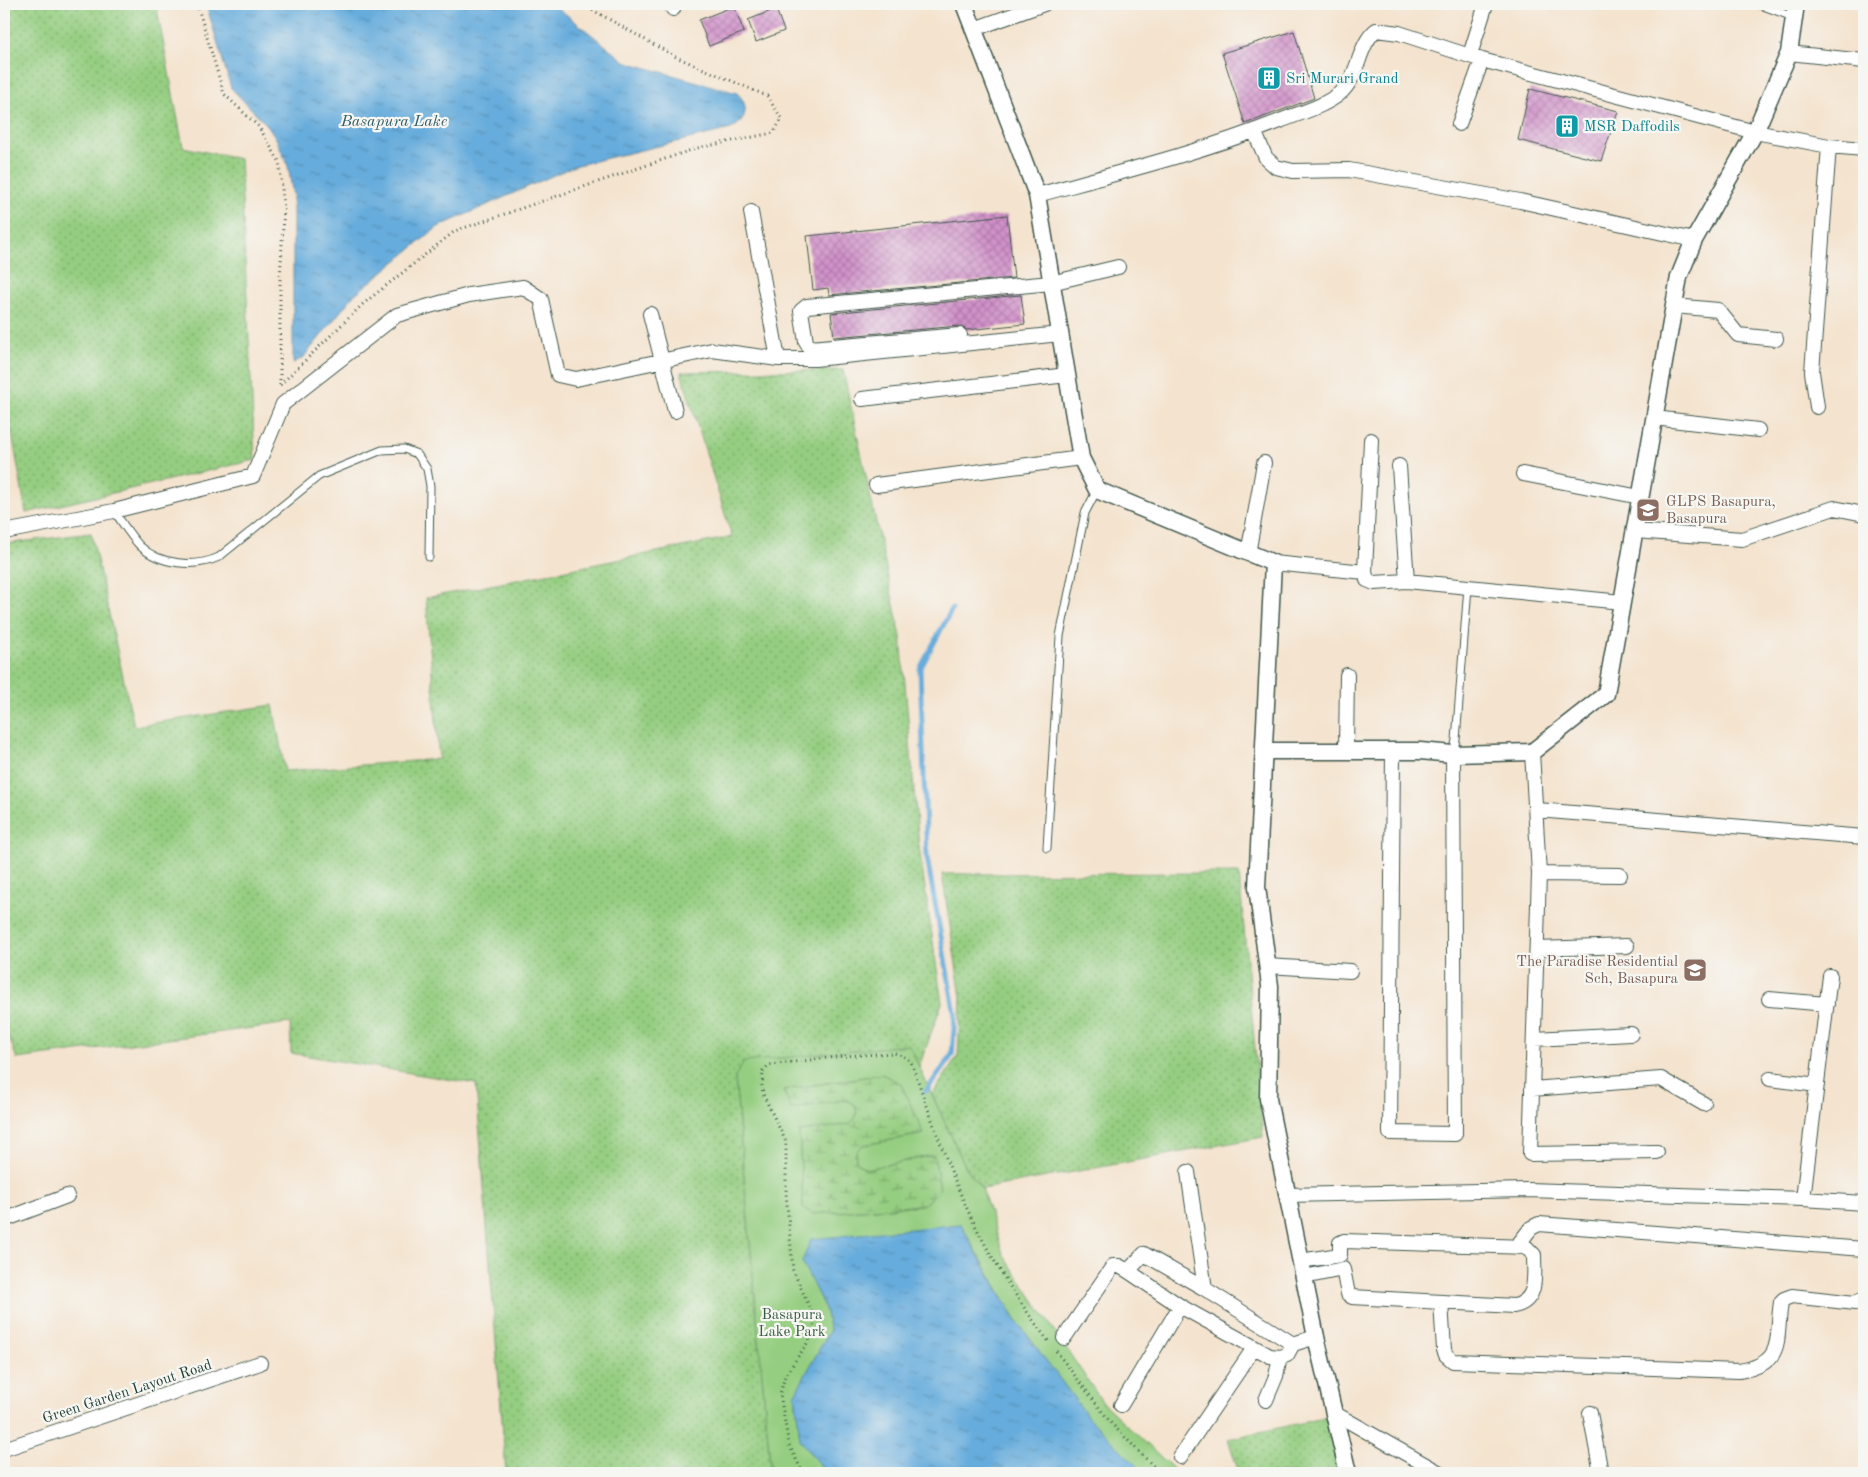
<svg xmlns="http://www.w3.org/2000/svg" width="1868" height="1477" font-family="'Old Standard TT',serif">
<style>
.grass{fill:url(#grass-dots);stroke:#5a865a}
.wetland{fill:url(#wetland-marsh);stroke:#5a865a}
.green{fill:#95ce81;stroke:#5a865a;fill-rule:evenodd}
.water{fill:url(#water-ripples);stroke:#427488}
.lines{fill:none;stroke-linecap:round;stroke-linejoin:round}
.stream{stroke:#66acdc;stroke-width:5}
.building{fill:url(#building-cross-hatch)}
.service-casing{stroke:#3f564b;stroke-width:9}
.minor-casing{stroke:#3f564b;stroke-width:16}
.tertiary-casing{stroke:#3f564b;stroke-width:19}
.path{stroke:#3f564b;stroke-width:3;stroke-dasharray:1 4;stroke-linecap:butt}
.service{stroke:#fff;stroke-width:7}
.minor{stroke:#fff;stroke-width:14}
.tertiary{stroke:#fff;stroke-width:16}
.labels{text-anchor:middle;stroke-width:4.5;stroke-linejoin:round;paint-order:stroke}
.culture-label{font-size:15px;fill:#0d838f;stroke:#f6f6f2;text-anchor:start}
.education-label{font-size:15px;fill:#785e54;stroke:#f6f6f2;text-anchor:start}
.park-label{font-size:15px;fill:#375a43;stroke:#f6f6f2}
.street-label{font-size:15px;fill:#1f3d34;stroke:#f6f6f2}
.water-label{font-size:16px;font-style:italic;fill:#345e66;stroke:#f6f6f2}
</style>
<defs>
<pattern id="grass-dots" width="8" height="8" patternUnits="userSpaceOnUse" patternTransform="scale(1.25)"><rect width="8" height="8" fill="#95ce81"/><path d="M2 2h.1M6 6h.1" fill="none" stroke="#79a86a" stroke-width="1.8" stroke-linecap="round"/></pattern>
<pattern id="wetland-marsh" width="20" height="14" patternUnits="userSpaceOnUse" patternTransform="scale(1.25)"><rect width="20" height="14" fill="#95ce81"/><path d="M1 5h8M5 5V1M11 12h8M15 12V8" fill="none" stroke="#79a86a"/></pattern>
<pattern id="water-ripples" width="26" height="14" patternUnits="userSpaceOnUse" patternTransform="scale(1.25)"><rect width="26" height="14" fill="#66acdc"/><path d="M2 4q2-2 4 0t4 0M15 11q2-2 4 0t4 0" fill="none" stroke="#538db3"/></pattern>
<pattern id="building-cross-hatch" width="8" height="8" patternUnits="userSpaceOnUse" patternTransform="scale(1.25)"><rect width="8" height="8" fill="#d291ca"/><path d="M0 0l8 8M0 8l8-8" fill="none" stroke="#aa78a5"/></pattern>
</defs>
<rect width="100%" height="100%" fill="#f6f6f2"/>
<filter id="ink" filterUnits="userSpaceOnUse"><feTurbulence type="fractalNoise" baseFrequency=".02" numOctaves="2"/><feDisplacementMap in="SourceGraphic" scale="10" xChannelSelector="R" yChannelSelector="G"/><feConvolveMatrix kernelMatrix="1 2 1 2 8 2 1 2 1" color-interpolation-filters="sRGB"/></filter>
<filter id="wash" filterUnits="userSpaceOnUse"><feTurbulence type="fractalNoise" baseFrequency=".0096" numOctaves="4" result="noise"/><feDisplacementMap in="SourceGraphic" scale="20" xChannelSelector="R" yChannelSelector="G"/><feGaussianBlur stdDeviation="1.12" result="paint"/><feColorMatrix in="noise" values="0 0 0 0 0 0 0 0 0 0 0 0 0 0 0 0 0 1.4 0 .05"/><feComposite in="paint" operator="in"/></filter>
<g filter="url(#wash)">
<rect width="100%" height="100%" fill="#f4e3ce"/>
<path class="grass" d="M 4,4 L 156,4 L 183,147 L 240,159 L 255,460 L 26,513 L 4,388 Z
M 843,370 L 901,637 L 919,847 L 942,1003 L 919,1067 L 909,1045 L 735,1077 L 771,1473 L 506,1473 L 476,1084 L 291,1053 L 290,1023 L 17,1059 L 4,1024 L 4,544 L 91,533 L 134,726 L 273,705 L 285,771 L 439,759 L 426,598 L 732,537 L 681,372 Z
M 1239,873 L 1263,1137 L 982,1189 L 965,1166 L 932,1095 L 958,1056 L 961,997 L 942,874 Z
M 1328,1417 L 1341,1473 L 1229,1473 L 1238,1470 L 1228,1439 Z"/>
<path class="wetland" d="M 882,1074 L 901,1084 L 924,1134 L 864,1145 L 855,1154 L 857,1163 L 866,1169 L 934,1155 L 940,1188 L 924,1205 L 813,1214 L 803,1208 L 799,1132 L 844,1100 L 791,1109 L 783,1090 Z"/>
<path class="green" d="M 909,1045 L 965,1166 L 982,1189 L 1004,1256 L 1103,1403 L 1178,1473 L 1144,1473 L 1088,1417 L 1016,1320 L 961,1224 L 802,1262 L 825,1309 L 830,1330 L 795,1394 L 800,1440 L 826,1473 L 771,1473 L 735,1077 L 744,1062 ZM 882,1074 L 901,1084 L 924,1134 L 864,1145 C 856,1149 854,1155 857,1163 L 866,1169 L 934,1155 L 940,1188 L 924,1205 L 813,1214 L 803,1208 L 799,1132 L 850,1124 C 857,1118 859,1111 853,1103 L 844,1100 L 791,1109 L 783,1090 Z"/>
<path class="water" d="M 206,4 L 553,4 L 626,62 L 737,93 C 750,105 747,121 731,129 L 574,166 L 438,227 L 354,295 L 303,358 L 293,363 L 293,196 L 288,166 L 276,138 L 268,126 L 231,88 Z
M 961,1224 L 972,1245 L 1016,1320 L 1088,1417 L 1144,1473 L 826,1473 L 800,1440 L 795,1394 L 830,1330 L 825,1309 L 802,1262 L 811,1239 Z"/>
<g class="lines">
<path class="stream" d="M 926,1091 L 952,1055 L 955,1015 L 927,858 L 920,669 L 952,609"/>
</g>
<g id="blocks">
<path class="building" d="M 734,6 L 744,32 L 709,46 L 699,20 Z
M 776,9 L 784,31 L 756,42 L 748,20 Z
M 1294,31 L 1314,98 L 1245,124 L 1222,53 Z
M 1530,89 L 1618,111 L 1601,161 L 1518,140 Z
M 1007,215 L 1014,278 L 829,295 L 828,288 L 813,290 L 807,236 Z
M 1021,295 L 1025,324 L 967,330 L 959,326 L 834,337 L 831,313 Z"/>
</g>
</g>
<g filter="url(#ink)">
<use href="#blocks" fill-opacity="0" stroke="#3f564b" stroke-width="1"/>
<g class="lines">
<g class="service-casing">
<path id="service" d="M 1758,4 L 1793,17
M 114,511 C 122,522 130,536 140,546 C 160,565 195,568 219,557 L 319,476 L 382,450 L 404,449 L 417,454 L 427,469 L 430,486 L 429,557
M 1453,754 L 1456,740 L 1468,587
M 1047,848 L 1060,636 L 1085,513 L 1097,490"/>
</g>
<g class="minor-casing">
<path id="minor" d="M 670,4 L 673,9
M 974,29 L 1044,4
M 1789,53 L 1864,61
M 1470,55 L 1486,4
M 1459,124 L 1482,60
M 1254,131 L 1266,158 L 1276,167 L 1293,171 L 1349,170 L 1520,201 L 1694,240
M 1037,195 C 1118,173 1202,152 1280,121 C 1299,113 1323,107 1339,94 C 1360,77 1357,46 1376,30 L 1399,33 L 1482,60 L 1755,132 L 1829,146 L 1864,149
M 751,212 L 778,359
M 1674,306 L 1718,310 L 1738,335 L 1776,339
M 650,314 L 675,411
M 960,335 L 810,348 L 806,342 L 801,311 L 807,306 L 1051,283 L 1118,267
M 862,399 L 1067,375
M 1817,407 L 1812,372 L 1829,146
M 1654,418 L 1758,430
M 1371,440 L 1365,572 L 1367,580 L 1374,583 L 1407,581 L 1622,602
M 1399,466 L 1407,581
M 1523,474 L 1640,497
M 876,485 L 1081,458
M 1635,531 L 1742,539 L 1834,508 L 1864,514
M 4,532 L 114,511 L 253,476 L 283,404 L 397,315 L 469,295 L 523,287 L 541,299 L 558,375 L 576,379 L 712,350 L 778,359 L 815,359 L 1060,334
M 1248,554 L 1264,463
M 1273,563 L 1365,572
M 1346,751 L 1347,675
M 1393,751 L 1390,1133 L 1455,1134 L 1453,754
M 1532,752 L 1539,874 L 1530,1154 L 1657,1152
M 1537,810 L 1864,837
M 1539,874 L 1620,875
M 1537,949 L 1627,946
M 1267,966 L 1350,971
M 1769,999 L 1827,1004
M 1534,1039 L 1631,1034
M 1770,1079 L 1817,1085
M 1532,1089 L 1661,1079 L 1704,1104
M 1188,1172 L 1205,1289
M 1286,1195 L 1528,1190 L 1803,1199 L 1864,1203
M 1803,1199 L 1830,976
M 4,1220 L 67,1196
M 1517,1246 L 1531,1228 L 1539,1224 L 1864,1249
M 1300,1261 L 1340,1255 L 1340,1243 L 1344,1241 L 1526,1247 L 1534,1255 C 1534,1274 1539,1301 1514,1306 L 1352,1297 L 1348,1294 L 1343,1269 L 1304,1277
M 1441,1302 L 1444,1350 L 1446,1355 L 1453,1361 L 1739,1371 C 1786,1363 1775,1340 1781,1302 L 1784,1299 L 1792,1296 L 1855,1303 L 1864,1299
M 1064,1338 L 1113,1266 L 1119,1266 L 1128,1271
M 1293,1344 L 1205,1289 L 1144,1254 L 1128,1271 L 1180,1306 L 1270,1356 L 1280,1357 L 1287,1355 L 1293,1344 L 1316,1337
M 1266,1400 L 1276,1376 L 1280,1357
M 1121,1405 L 1180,1306
M 1334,1413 L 1440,1473
M 1590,1413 L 1601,1473
M 4,1449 L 260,1363
M 1180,1457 L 1254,1348"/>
</g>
<g class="tertiary-casing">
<path id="tertiary" d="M 964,4 L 1037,195 L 1081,458 L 1097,490 L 1273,563 L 1257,887 L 1270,986 L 1268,1099 L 1316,1337 L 1348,1473
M 1264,751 L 1420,751 L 1453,754 L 1532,752 L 1606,694 L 1679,277 L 1694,240 L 1755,132 L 1789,53 L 1796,4"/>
</g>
<path class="path" d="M 197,4 L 224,94 L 259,127 L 279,161 L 284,207 L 280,281 L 280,387
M 280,385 L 363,304 L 455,231 L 697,148 L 773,133 L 782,119 L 767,96 L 676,57 L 582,4
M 1056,1351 L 1111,1423 L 1160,1473
M 803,1473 L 789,1445 L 780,1394 L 785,1376 L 812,1336 L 814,1321 L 812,1313 L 793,1270 L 786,1193 L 786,1142 L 763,1094 L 762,1086 L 763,1071 L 769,1065 L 844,1056 L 894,1053 L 902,1055 L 911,1062 C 930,1113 947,1166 970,1215 C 992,1261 1019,1302 1049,1342"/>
<use href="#service" class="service"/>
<use href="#minor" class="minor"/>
<use href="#tertiary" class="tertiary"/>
</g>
</g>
<defs>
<g id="building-square" transform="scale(1.25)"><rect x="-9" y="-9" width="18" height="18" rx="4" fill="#0f9aa8" stroke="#f6f6f2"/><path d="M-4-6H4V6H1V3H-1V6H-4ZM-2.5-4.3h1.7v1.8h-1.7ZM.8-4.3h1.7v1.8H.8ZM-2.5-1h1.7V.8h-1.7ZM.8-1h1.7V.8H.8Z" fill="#fff"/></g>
<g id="school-square" transform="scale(1.25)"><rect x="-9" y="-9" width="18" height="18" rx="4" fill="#8d6e63" stroke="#f6f6f2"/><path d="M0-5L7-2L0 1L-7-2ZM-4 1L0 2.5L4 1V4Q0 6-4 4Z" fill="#fff"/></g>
</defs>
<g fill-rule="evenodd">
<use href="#building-square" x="1269" y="78"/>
<use href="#building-square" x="1567" y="126"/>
<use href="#school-square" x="1648" y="510"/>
<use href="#school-square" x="1695" y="970"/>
</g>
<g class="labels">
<g class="culture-label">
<text x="1286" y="83">Sri Murari Grand</text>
<text x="1584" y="131">MSR Daffodils</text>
</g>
<g class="education-label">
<text x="1666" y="506">GLPS Basapura,<tspan x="1666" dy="17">Basapura</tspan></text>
<text x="1678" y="966" text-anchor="end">The Paradise Residential<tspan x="1678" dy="17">Sch, Basapura</tspan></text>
</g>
<g class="park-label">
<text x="792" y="1319">Basapura<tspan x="792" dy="17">Lake Park</tspan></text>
</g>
<g class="street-label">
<text transform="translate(127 1391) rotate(-18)" y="5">Green Garden Layout Road</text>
</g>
<g class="water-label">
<text x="394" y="126">Basapura Lake</text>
</g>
</g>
<rect width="1868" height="1477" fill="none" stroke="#f6f6f2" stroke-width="20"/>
</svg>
